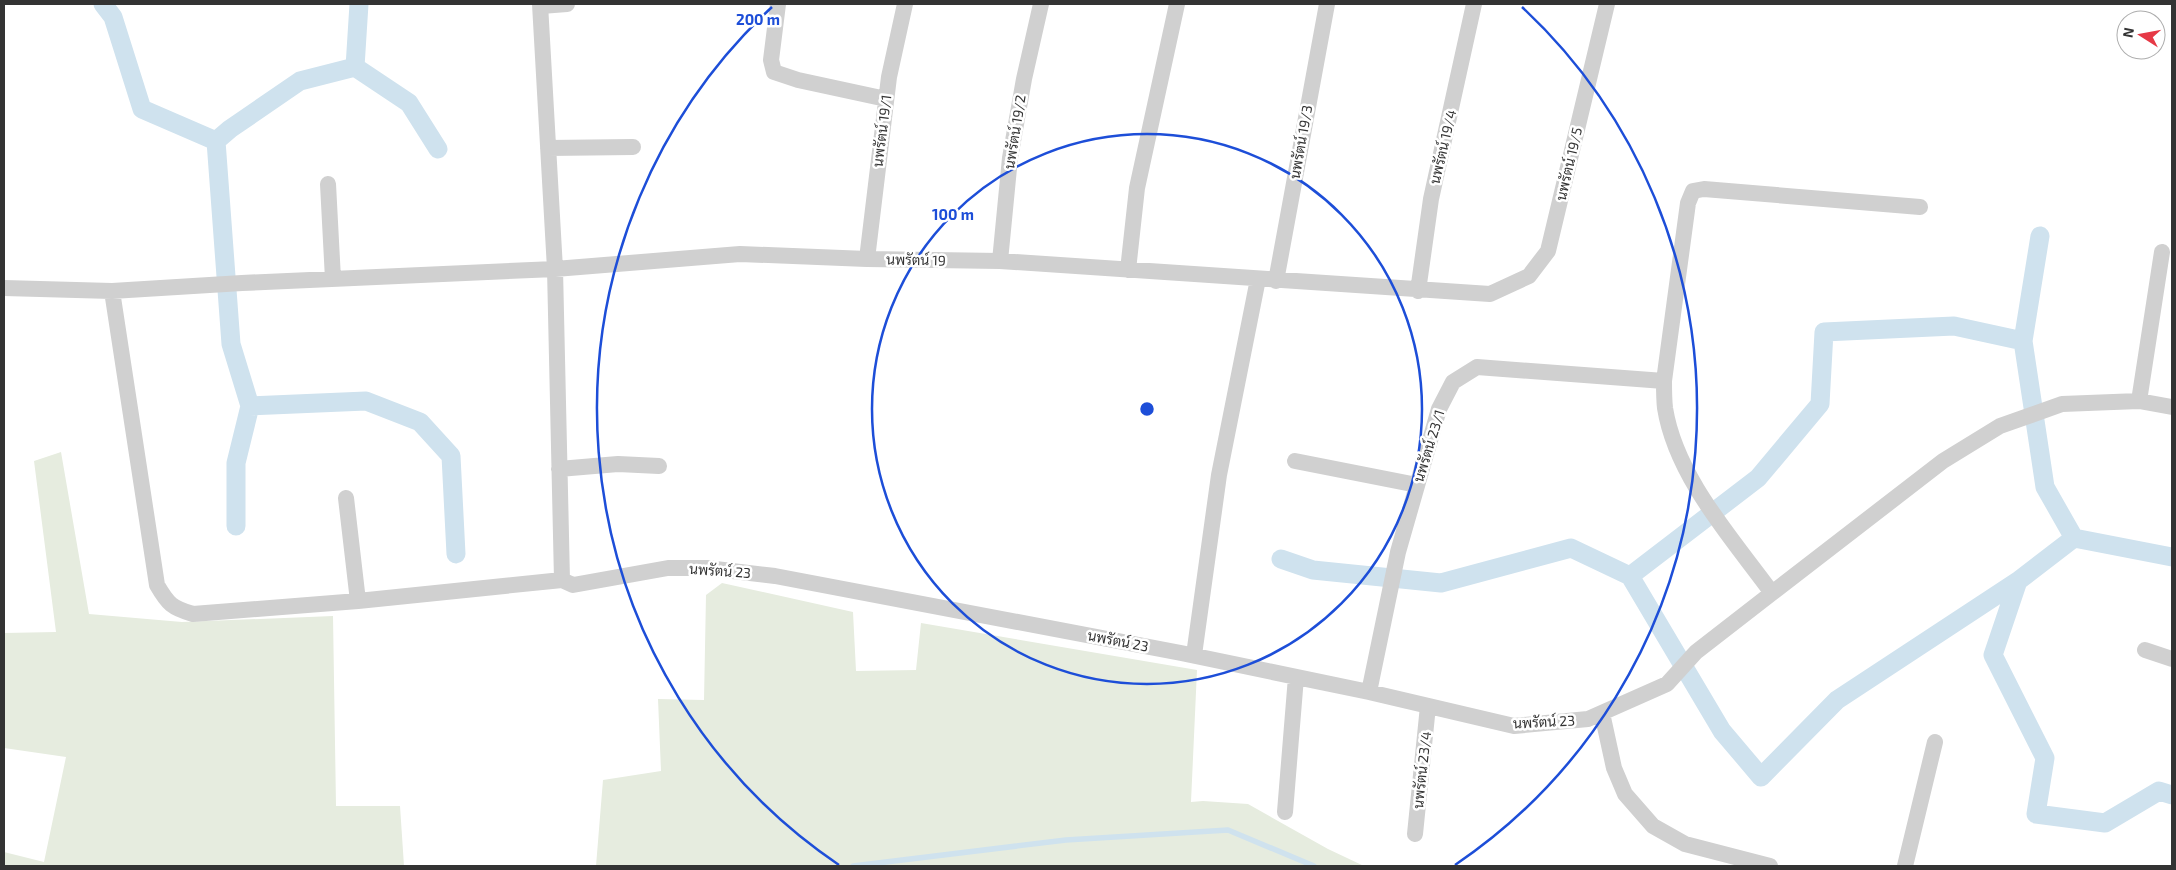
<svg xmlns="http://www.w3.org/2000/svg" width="2176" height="870" font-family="'Exo 2',Sarabun,sans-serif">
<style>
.green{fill:#e6ecdf}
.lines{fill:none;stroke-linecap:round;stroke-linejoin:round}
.stream{stroke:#cfe2ee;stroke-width:5.5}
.canal{stroke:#cfe2ee;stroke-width:19}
.minor{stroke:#d0d0d0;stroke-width:16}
.ring{fill:none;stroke:#1d4ed8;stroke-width:2.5}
.labels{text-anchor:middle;stroke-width:5;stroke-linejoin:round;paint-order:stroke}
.street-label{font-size:14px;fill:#333;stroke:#fff}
.centre{fill:#1d4ed8;stroke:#fff;stroke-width:2.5}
.ring-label{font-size:15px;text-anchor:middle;font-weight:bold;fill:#1d4ed8;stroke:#fff;stroke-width:5;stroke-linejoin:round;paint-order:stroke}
</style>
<rect width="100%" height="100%" fill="#fff"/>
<path class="green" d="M 61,452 L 89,614 L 182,622 L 333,616 L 336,806 L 400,806 L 404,866 L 4,866 L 4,852 L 44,862 L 66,757 L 4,748 L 4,633 L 56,632 L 34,461 Z
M 722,583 L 853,612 L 856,671 L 916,670 L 921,623 L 1197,670 L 1191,802 L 1203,801 L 1248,804 L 1328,849 L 1364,866 L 596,866 L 603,780 L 661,771 L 658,699 L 704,700 L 706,595 Z"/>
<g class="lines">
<path class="stream" d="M 853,866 L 1066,840 L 1228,830 L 1314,866"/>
<path class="canal" d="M 103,4 L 113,17 L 142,109 L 216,141 L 230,129 L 300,81 L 355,67 L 409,103 L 438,149
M 355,67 L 359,4
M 216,141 L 231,344 L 250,406 L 366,401 L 420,422 L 451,456 L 456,554
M 2023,341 L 2045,487 L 2074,538
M 236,526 L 236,463 L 250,406
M 2172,557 L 2074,538 L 2018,581 L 1993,655 L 2045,758 L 2036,814 L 2105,823 L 2159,791 L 2172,795
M 1281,559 L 1313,570 L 1441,583 L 1571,548 L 1630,576 L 1722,731 L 1761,777 L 1837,700 L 2018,581
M 1630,576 L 1758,478 L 1820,404 L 1824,332 L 1954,326 L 2023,341 L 2040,236"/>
<path class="minor" d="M 540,4 L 555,269 L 562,580
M 778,4 L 771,60 L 774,72 L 798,80 L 886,99
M 541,6 L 567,4
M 548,148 L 633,147
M 328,184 L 333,279
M 867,259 L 889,77 L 905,4
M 1000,261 L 1010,158 L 1024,79 L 1041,4
M 1128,270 L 1137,188 L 1177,4
M 1276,281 L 1327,4
M 4,288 L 112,291 L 242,283 L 555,269 L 740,254 L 867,259 L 1000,261 L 1490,294 L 1529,276 L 1548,251 L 1607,4
M 112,291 L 157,585 C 168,604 172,608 193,614 L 358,601 L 562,580 L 573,585 L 668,568 L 707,568 L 775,576 L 1181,653 L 1369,692 L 1514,726 L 1588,719 L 1667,684 L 1696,652 L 1772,593 L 1943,461 L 2000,426 L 2062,404 L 2139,401 L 2172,407
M 1418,291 L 1431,199 L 1474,4
M 2139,401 L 2162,252
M 1295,461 L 1417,485
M 559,469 L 618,464 L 659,466
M 346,498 L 358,601
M 1772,593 C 1732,538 1676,477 1665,408 C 1664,399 1664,390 1664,381 L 1688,203 L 1693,191 L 1704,189 L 1920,207
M 2145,650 L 2172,659
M 1194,655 L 1219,475 L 1258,279
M 1369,692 L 1398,552 L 1439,409 L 1453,382 L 1477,367 L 1664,381
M 1602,713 L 1614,768 L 1625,794 L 1653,826 L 1685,844 L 1770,866
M 1285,812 L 1296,677
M 1415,834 L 1428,706
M 1905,866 L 1935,742"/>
</g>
<g class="ring">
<circle cx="1147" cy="409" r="275"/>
<path d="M839 865A550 550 0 0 1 772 7M1522 7A550 550 0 0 1 1455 865"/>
</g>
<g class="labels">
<g class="street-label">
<text transform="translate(882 131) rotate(-83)" y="5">นพรัตน์ 19/1</text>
<text transform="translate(1015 132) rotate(-81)" y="5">นพรัตน์ 19/2</text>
<text transform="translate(1301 142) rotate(-80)" y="5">นพรัตน์ 19/3</text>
<text transform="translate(1443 147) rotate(-77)" y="5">นพรัตน์ 19/4</text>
<text transform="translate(1569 164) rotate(-77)" y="5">นพรัตน์ 19/5</text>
<text transform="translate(916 260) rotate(1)" y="5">นพรัตน์ 19</text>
<text transform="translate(1429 446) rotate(-73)" y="5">นพรัตน์ 23/1</text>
<text transform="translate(720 571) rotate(4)" y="5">นพรัตน์ 23</text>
<text transform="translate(1118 641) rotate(11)" y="5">นพรัตน์ 23</text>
<text transform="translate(1544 722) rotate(-3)" y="5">นพรัตน์ 23</text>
<text transform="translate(1422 770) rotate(-84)" y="5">นพรัตน์ 23/4</text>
</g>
</g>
<circle cx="1147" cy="409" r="8" class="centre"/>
<g class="ring-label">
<text x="758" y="25">200 m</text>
<text x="953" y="220">100 m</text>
</g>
<rect width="2176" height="870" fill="none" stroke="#333333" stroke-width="10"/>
<g transform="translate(2141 35) rotate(281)"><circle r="24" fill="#ffffff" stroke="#adadad"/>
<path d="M0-4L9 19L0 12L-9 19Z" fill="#e63946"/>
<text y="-8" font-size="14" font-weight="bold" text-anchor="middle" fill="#333333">N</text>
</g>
</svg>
